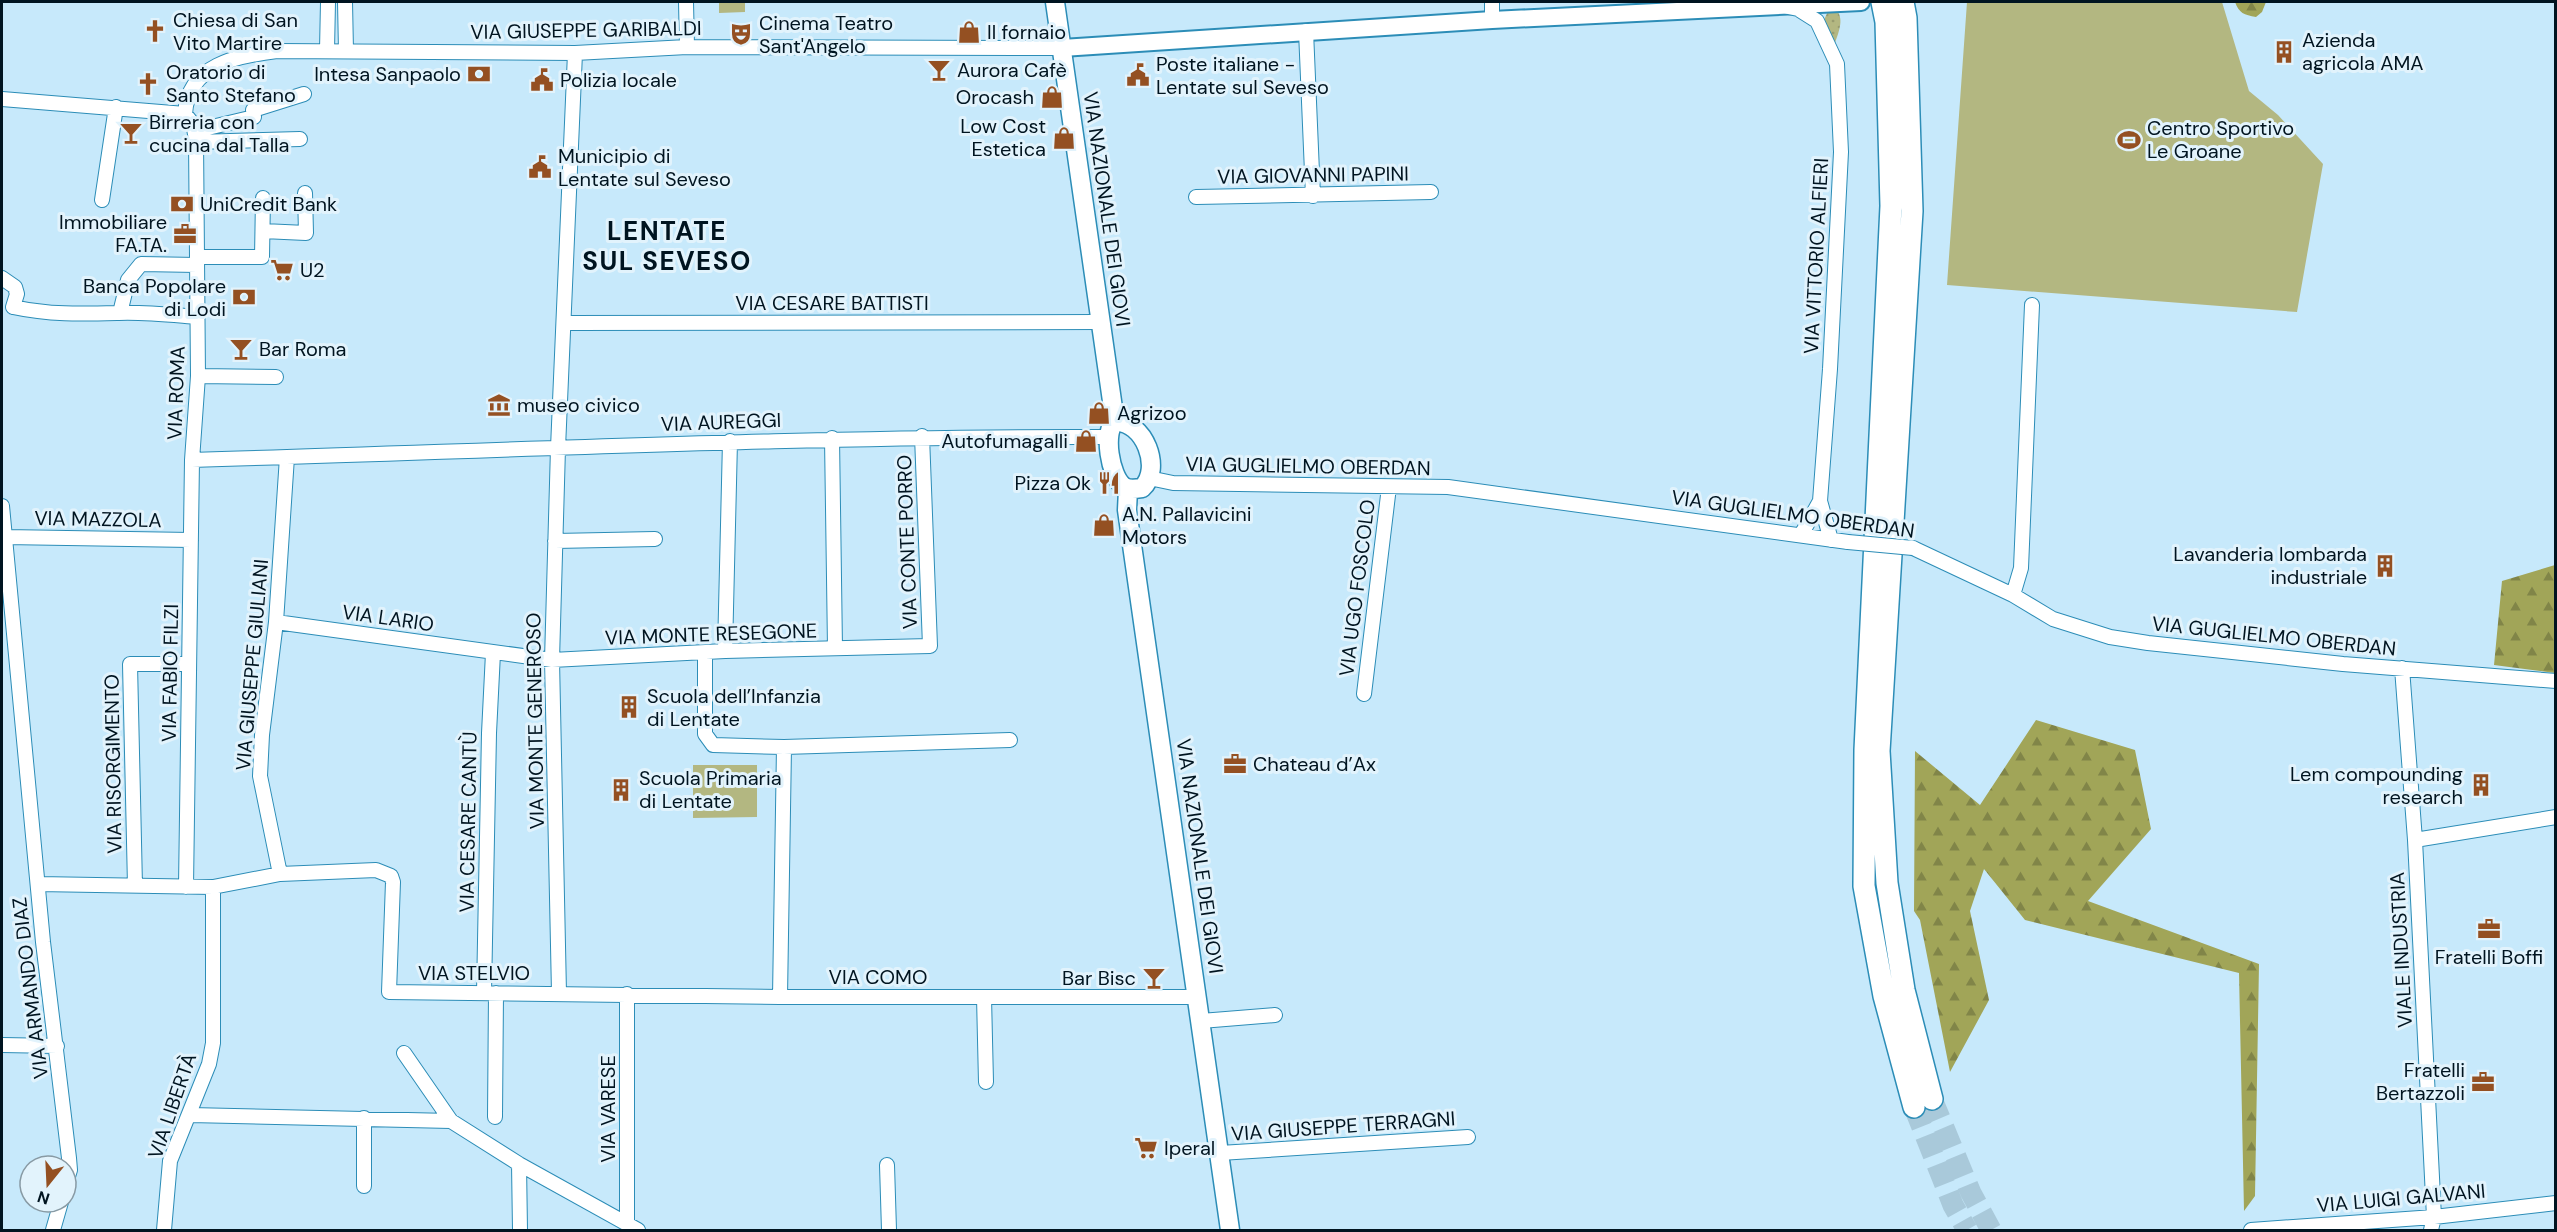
<svg xmlns="http://www.w3.org/2000/svg" width="2557" height="1232" font-family="'DM Sans',sans-serif">
<style>
.grass{fill:url(#grass-dots)}
.forest{fill:url(#forest-firs)}
.pitch{fill:#b3b781}
.lines{fill:none;stroke-linecap:round;stroke-linejoin:round}
.trunk-tunnel{stroke:#a9c9da;stroke-width:21;stroke-dasharray:21 10;stroke-linecap:butt}
.minor-casing{stroke:#2c8db7;stroke-width:16}
.tertiary-casing{stroke:#2c8db7;stroke-width:20}
.secondary-casing{stroke:#2c8db7;stroke-width:21}
.trunk-casing{stroke:#2c8db7;stroke-width:24}
.minor{stroke:#fff;stroke-width:14}
.tertiary{stroke:#fff;stroke-width:16}
.secondary{stroke:#fff;stroke-width:18}
.trunk{stroke:#fff;stroke-width:21}
.minor-bridge-casing{stroke:#2c8db7;stroke-width:16;stroke-linecap:butt}
.minor-bridge{stroke:#fff;stroke-width:14}
.labels{text-anchor:middle;stroke-width:6;stroke-linejoin:round;paint-order:stroke}
.poi-label{font-size:20px;fill:#001420;stroke:#e2f3fc;text-anchor:start}
.street-label{font-size:20px;fill:#001420;stroke:#e2f3fc}
.district-label{font-size:26px;font-weight:bold;letter-spacing:1.5px;fill:#001420;stroke:#e2f3fc}
</style>
<defs>
<pattern id="grass-dots" width="8" height="8" patternUnits="userSpaceOnUse" patternTransform="scale(1.5)"><rect width="8" height="8" fill="#b3b781"/><path d="M2 2h.1M6 6h.1" fill="none" stroke="#989c6f" stroke-width="1.8" stroke-linecap="round"/></pattern>
<pattern id="forest-firs" width="22" height="20" patternUnits="userSpaceOnUse" patternTransform="scale(1.5)"><rect width="22" height="20" fill="#a1a558"/><path d="M5 1l3.5 6h-7zM16 11l3.5 6h-7z" fill="#818548"/></pattern>
</defs>
<rect width="100%" height="100%" fill="#c7e9fb"/>
<path class="grass" d="M 1835,8 C 1845,18 1839,31 1835,43 L 1824,20 L 1829,9 Z"/>
<path class="forest" d="M 2235,2 L 2266,2 L 2262,12 L 2256,17 C 2244,15 2239,13 2235,2 Z
M 2555,565 L 2555,673 L 2494,665 L 2502,581 Z
M 2036,720 L 2135,750 L 2151,829 L 2088,901 L 2259,964 L 2255,1196 L 2244,1211 L 2239,973 L 2025,920 L 1984,869 L 1970,911 L 1989,1000 L 1950,1072 L 1920,920 L 1914,911 L 1915,751 L 1980,805 Z"/>
<path class="pitch" d="M 719,2 L 745,2 L 745,12 L 719,13 Z
M 1967,2 L 2222,2 L 2249,91 L 2278,115 L 2323,164 L 2297,312 L 1947,285 Z
M 693,765 L 757,765 L 757,817 L 693,818 Z"/>
<g class="lines">
<path class="trunk-tunnel" d="M 1932,1099 L 1971,1193 L 1991,1230
M 1914,1107 L 1953,1205 L 1967,1230"/>
<g class="minor-casing">
<path id="minor" d="M 345,2 L 346,51
M 686,2 L 687,47
M 1492,2 L 1492,20
M 1788,7 L 1798,9 L 1817,21 L 1837,64 L 1841,152 L 1830,369 L 1820,501 L 1831,540
M 1306,31 L 1313,196
M 327,50 L 328,2
M 2,99 L 185,114
M 185,114 C 188,64 237,56 277,51 L 575,53 L 687,47 L 1062,48
M 185,114 L 193,124 L 196,139 L 198,376 L 192,460 L 186,887
M 195,131 L 254,117 L 253,110 L 304,94
M 196,142 L 300,139
M 1196,197 L 1431,192
M 102,200 L 116,107
M 263,231 L 306,233 L 305,193
M 197,257 L 262,257 L 263,198
M 2,278 L 15,287 L 17,294 L 13,307
M 13,307 C 50,315 81,314 119,313 C 145,312 172,315 198,317
M 120,313 L 128,280 L 141,264 L 197,265
M 565,323 L 1100,322
M 198,376 L 276,377
M 832,438 L 835,648
M 192,460 C 497,451 802,436 1107,437
M 1149,478 L 1173,483 L 1448,487 L 1848,542
M 2,506 L 43,942 L 69,1158 L 70,1170 L 66,1183
M 1801,535 L 1820,501
M 5,537 L 191,540
M 555,541 L 655,539
M 1913,548 L 2013,595 L 2053,619 L 2110,637 L 2148,643 L 2343,664 L 2556,681
M 2013,595 L 2021,568 L 2032,305
M 276,622 L 552,660 L 725,651 L 930,646 L 922,436
M 725,651 L 730,441
M 705,654 L 705,734 L 713,745 L 784,747 L 1010,740
M 2402,668 L 2415,840 L 2434,1217 L 2431,1230
M 1364,694 L 1389,487
M 2415,840 L 2556,817
M 280,874 L 260,776 L 262,735 L 276,622 L 287,457
M 38,884 L 213,887 L 280,874 L 376,870 L 391,876 L 393,882 L 389,992 L 780,997 L 1197,997
M 135,886 L 130,664 L 189,664
M 484,993 L 489,733 L 493,653
M 559,993 L 552,660 L 558,448 L 575,53
M 780,997 L 784,747
M 984,997 L 986,1082
M 1201,1021 L 1275,1015
M 2,1045 L 57,1046
M 404,1053 L 451,1121
M 190,1115 L 451,1121 L 519,1164 L 638,1230
M 495,1117 L 496,993
M 364,1118 L 364,1186
M 1220,1153 L 1468,1137
M 519,1164 L 520,1230
M 887,1165 L 889,1230
M 627,1223 L 627,994
M 53,1230 L 61,1202
M 164,1230 L 170,1161 L 209,1064 L 213,1043 L 213,887
M 2251,1230 L 2434,1217 L 2556,1203"/>
</g>
<g class="tertiary-casing">
<path id="tertiary" d="M 1062,48 L 1492,20 L 1861,2"/>
</g>
<g class="secondary-casing">
<path id="secondary" d="M 1055,2 L 1115,422
M 1115,422 C 1144,420 1163,469 1142,488 C 1135,489 1128,490 1123,486 C 1110,476 1103,432 1115,422 Z
M 1128,489 L 1127,510 L 1230,1230"/>
</g>
<g class="trunk-casing">
<path id="trunk" d="M 1882,2 L 1886,22 L 1891,206 L 1865,750 L 1864,886 L 1884,996 L 1914,1107
M 1903,2 L 1906,18 L 1912,211 L 1879,751 L 1887,883 L 1904,990 L 1932,1099"/>
</g>
<use href="#minor" class="minor"/>
<use href="#tertiary" class="tertiary"/>
<use href="#secondary" class="secondary"/>
<use href="#trunk" class="trunk"/>
<g class="minor-bridge-casing">
<path id="minor-bridge" d="M 1848,542 L 1913,548"/>
</g>
<use href="#minor-bridge" class="minor-bridge"/>
</g>
<defs>
<g id="church-bare" transform="scale(1.8)"><path d="M-1.2-6h2.4v3.5h3.3v2.4h-3.3V6h-2.4V-.1h-3.3v-2.4h3.3Z" fill="#945022" stroke="#e2f3fc" stroke-width="2.5" paint-order="stroke"/></g>
<g id="shop-bare" transform="scale(1.8)"><path d="M-5-2.5h2.3a2.7 3.5 0 0 1 5.4 0H5L5.5 6h-11ZM-1.5-2.5h3a1.5 2.3 0 0 0-3 0Z" fill="#945022" stroke="#e2f3fc" stroke-width="2.5" paint-order="stroke"/></g>
<g id="theatre-bare" transform="scale(1.8)"><path d="M-5-5.5Q0-4 5-5.5V0Q5 5 0 6Q-5 5-5 0ZM-3.3-2.5H-1v1.5H-3.3ZM1-2.5H3.3v1.5H1ZM-2.8 1Q0 5.5 2.8 1Z" fill="#945022" stroke="#e2f3fc" stroke-width="2.5" paint-order="stroke"/></g>
<g id="building-bare" transform="scale(1.8)"><path d="M-4-6H4V6H1V3H-1V6H-4ZM-2.5-4.3h1.7v1.8h-1.7ZM.8-4.3h1.7v1.8H.8ZM-2.5-1h1.7V.8h-1.7ZM.8-1h1.7V.8H.8Z" fill="#945022" stroke="#e2f3fc" stroke-width="2.5" paint-order="stroke"/></g>
<g id="bar-bare" transform="scale(1.8)"><path d="M-6-5H6L.8 .8V4.5H3.5V6h-7V4.5H-.8V.8Z" fill="#945022" stroke="#e2f3fc" stroke-width="2.5" paint-order="stroke"/></g>
<g id="bank-bare" transform="scale(1.8)"><path d="M-6-4H6V4H-6ZM0-2.3a2.3 2.3 0 1 0 0 4.6a2.3 2.3 0 1 0 0-4.6Z" fill="#945022" stroke="#e2f3fc" stroke-width="2.5" paint-order="stroke"/></g>
<g id="civic-bare" transform="scale(1.8)"><path d="M-.6-6.5H3V-4.5H.6V-3L4-1V1h2V6H-6V1h2V-1L-.6-3ZM-1.2 2.5V6h2.4V2.5Z" fill="#945022" stroke="#e2f3fc" stroke-width="2.5" paint-order="stroke"/></g>
<g id="stadium-bare" transform="scale(1.8)"><path d="M0-5a6.5 5 0 1 0 0 10a6.5 5 0 1 0 0-10ZM-3.5-1.8h7v3.6h-7Z" fill="#945022" stroke="#e2f3fc" stroke-width="2.5" paint-order="stroke"/></g>
<g id="office-bare" transform="scale(1.8)"><path d="M-6-3h4V-5.5h4V-3h4V5H-6ZM-1-4.5V-3h2v-1.5ZM-6 0V1H6V0Z" fill="#945022" stroke="#e2f3fc" stroke-width="2.5" paint-order="stroke"/></g>
<g id="supermarket-bare" transform="scale(1.8)"><path d="M-6-5.5h2.5l.6 2H6L4.5 2H-2.5L-4.4-4H-6ZM-1.5 3.2a1.3 1.3 0 1 0 .1 0ZM3 3.2a1.3 1.3 0 1 0 .1 0Z" fill="#945022" stroke="#e2f3fc" stroke-width="2.5" paint-order="stroke"/></g>
<g id="museum-bare" transform="scale(1.8)"><path d="M0-6L6-3V-2H-6V-3ZM-5-1h2V3h-2ZM-1-1h2V3h-2ZM3-1h2V3H3ZM-6 4H6V6H-6Z" fill="#945022" stroke="#e2f3fc" stroke-width="2.5" paint-order="stroke"/></g>
<g id="restaurant-bare" transform="scale(1.8)"><path d="M-5-6h1v4h1v-4h1v4h1v-4h1v5L-1.5 .5V6h-2V.5L-5-1ZM5-6V6H3V1.5H1.5Q1.5-4 5-6Z" fill="#945022" stroke="#e2f3fc" stroke-width="2.5" paint-order="stroke"/></g>
</defs>
<g fill-rule="evenodd">
<use href="#church-bare" x="155" y="31"/>
<use href="#shop-bare" x="969" y="32"/>
<use href="#theatre-bare" x="741" y="34"/>
<use href="#building-bare" x="2284" y="52"/>
<use href="#bar-bare" x="939" y="70"/>
<use href="#bank-bare" x="479" y="74"/>
<use href="#civic-bare" x="1138" y="75"/>
<use href="#civic-bare" x="542" y="80"/>
<use href="#church-bare" x="148" y="84"/>
<use href="#shop-bare" x="1052" y="97"/>
<use href="#bar-bare" x="131" y="133"/>
<use href="#shop-bare" x="1064" y="138"/>
<use href="#stadium-bare" x="2129" y="140"/>
<use href="#civic-bare" x="540" y="167"/>
<use href="#bank-bare" x="182" y="204"/>
<use href="#office-bare" x="185" y="234"/>
<use href="#supermarket-bare" x="282" y="270"/>
<use href="#bank-bare" x="244" y="297"/>
<use href="#bar-bare" x="241" y="349"/>
<use href="#museum-bare" x="499" y="405"/>
<use href="#shop-bare" x="1099" y="413"/>
<use href="#shop-bare" x="1086" y="441"/>
<use href="#restaurant-bare" x="1109" y="483"/>
<use href="#shop-bare" x="1104" y="525"/>
<use href="#building-bare" x="2385" y="566"/>
<use href="#building-bare" x="629" y="707"/>
<use href="#office-bare" x="1235" y="764"/>
<use href="#building-bare" x="2481" y="785"/>
<use href="#building-bare" x="621" y="790"/>
<use href="#office-bare" x="2489" y="929"/>
<use href="#bar-bare" x="1154" y="978"/>
<use href="#office-bare" x="2483" y="1082"/>
<use href="#supermarket-bare" x="1146" y="1148"/>
</g>
<g class="labels">
<g class="poi-label">
<text x="173" y="27">Chiesa di San<tspan x="173" dy="23">Vito Martire</tspan></text>
<text x="759" y="30">Cinema Teatro<tspan x="759" dy="23">Sant'Angelo</tspan></text>
<text x="987" y="39">Il fornaio</text>
<text x="2302" y="47">Azienda<tspan x="2302" dy="23">agricola AMA</tspan></text>
<text x="1156" y="71">Poste italiane -<tspan x="1156" dy="23">Lentate sul Seveso</tspan></text>
<text x="957" y="77">Aurora Cafè</text>
<text x="166" y="79">Oratorio di<tspan x="166" dy="23">Santo Stefano</tspan></text>
<text x="461" y="81" text-anchor="end">Intesa Sanpaolo</text>
<text x="560" y="87">Polizia locale</text>
<text x="1034" y="104" text-anchor="end">Orocash</text>
<text x="149" y="129">Birreria con<tspan x="149" dy="23">cucina dal Talla</tspan></text>
<text x="1046" y="133" text-anchor="end">Low Cost<tspan x="1046" dy="23">Estetica</tspan></text>
<text x="2147" y="135">Centro Sportivo<tspan x="2147" dy="23">Le Groane</tspan></text>
<text x="558" y="163">Municipio di<tspan x="558" dy="23">Lentate sul Seveso</tspan></text>
<text x="200" y="211">UniCredit Bank</text>
<text x="167" y="229" text-anchor="end">Immobiliare<tspan x="167" dy="23">FA.TA.</tspan></text>
<text x="300" y="277">U2</text>
<text x="226" y="293" text-anchor="end">Banca Popolare<tspan x="226" dy="23">di Lodi</tspan></text>
<text x="259" y="356">Bar Roma</text>
<text x="517" y="412">museo civico</text>
<text x="1117" y="420">Agrizoo</text>
<text x="1068" y="448" text-anchor="end">Autofumagalli</text>
<text x="1091" y="490" text-anchor="end">Pizza Ok</text>
<text x="1122" y="521">A.N. Pallavicini<tspan x="1122" dy="23">Motors</tspan></text>
<text x="2367" y="561" text-anchor="end">Lavanderia lombarda<tspan x="2367" dy="23">industriale</tspan></text>
<text x="647" y="703">Scuola dell’Infanzia<tspan x="647" dy="23">di Lentate</tspan></text>
<text x="1253" y="771">Chateau d’Ax</text>
<text x="2463" y="781" text-anchor="end">Lem compounding<tspan x="2463" dy="23">research</tspan></text>
<text x="639" y="785">Scuola Primaria<tspan x="639" dy="23">di Lentate</tspan></text>
<text x="2489" y="964" text-anchor="middle">Fratelli Boffi</text>
<text x="1136" y="985" text-anchor="end">Bar Bisc</text>
<text x="2465" y="1077" text-anchor="end">Fratelli<tspan x="2465" dy="23">Bertazzoli</tspan></text>
<text x="1164" y="1155">Iperal</text>
</g>
<g class="street-label">
<text transform="translate(586 30) rotate(-1)" y="7">VIA GIUSEPPE GARIBALDI</text>
<text transform="translate(1313 175) rotate(-1)" y="7">VIA GIOVANNI PAPINI</text>
<text transform="translate(1107 209) rotate(82)" y="7">VIA NAZIONALE DEI GIOVI</text>
<text transform="translate(1816 256) rotate(-87)" y="7">VIA VITTORIO ALFIERI</text>
<text x="832" y="310">VIA CESARE BATTISTI</text>
<text transform="translate(176 393) rotate(-88)" y="7">VIA ROMA</text>
<text transform="translate(721 422) rotate(-2)" y="7">VIA AUREGGI</text>
<text transform="translate(1308 466) rotate(1)" y="7">VIA GUGLIELMO OBERDAN</text>
<text transform="translate(1793 514) rotate(8)" y="7">VIA GUGLIELMO OBERDAN</text>
<text transform="translate(98 519) rotate(1)" y="7">VIA MAZZOLA</text>
<text transform="translate(907 542) rotate(-92)" y="7">VIA CONTE PORRO</text>
<text transform="translate(1357 588) rotate(-83)" y="7">VIA UGO FOSCOLO</text>
<text transform="translate(388 618) rotate(8)" y="7">VIA LARIO</text>
<text transform="translate(711 634) rotate(-2)" y="7">VIA MONTE RESEGONE</text>
<text transform="translate(2274 636) rotate(6)" y="7">VIA GUGLIELMO OBERDAN</text>
<text transform="translate(252 665) rotate(-85)" y="7">VIA GIUSEPPE GIULIANI</text>
<text transform="translate(170 673) rotate(-89)" y="7">VIA FABIO FILZI</text>
<text transform="translate(535 721) rotate(-91)" y="7">VIA MONTE GENEROSO</text>
<text transform="translate(113 764) rotate(-91)" y="7">VIA RISORGIMENTO</text>
<text transform="translate(468 822) rotate(-89)" y="7">VIA CESARE CANTÙ</text>
<text transform="translate(1200 856) rotate(82)" y="7">VIA NAZIONALE DEI GIOVI</text>
<text transform="translate(2401 950) rotate(-93)" y="7">VIALE INDUSTRIA</text>
<text x="474" y="980">VIA STELVIO</text>
<text x="878" y="984">VIA COMO</text>
<text transform="translate(30 988) rotate(-97)" y="7">VIA ARMANDO DIAZ</text>
<text transform="translate(172 1106) rotate(-71)" y="7">VIA LIBERTÀ</text>
<text transform="translate(608 1109) rotate(-90)" y="7">VIA VARESE</text>
<text transform="translate(1343 1126) rotate(-4)" y="7">VIA GIUSEPPE TERRAGNI</text>
<text transform="translate(2401 1198) rotate(-5)" y="7">VIA LUIGI GALVANI</text>
</g>
<g class="district-label">
<text x="667" y="240">LENTATE<tspan x="667" dy="30">SUL SEVESO</tspan></text>
</g>
</g>
<rect width="2557" height="1232" fill="none" stroke="#001420" stroke-width="6"/>
<g transform="translate(48 1184) rotate(198)"><circle r="28" fill="#e2f3fc" stroke="#889aa4" stroke-width="1.5"/>
<path d="M0-4.5L10 22L0 15L-10 22Z" fill="#945022"/>
<text y="-9" font-size="16" font-weight="bold" text-anchor="middle" fill="#001420">N</text>
</g>
</svg>
